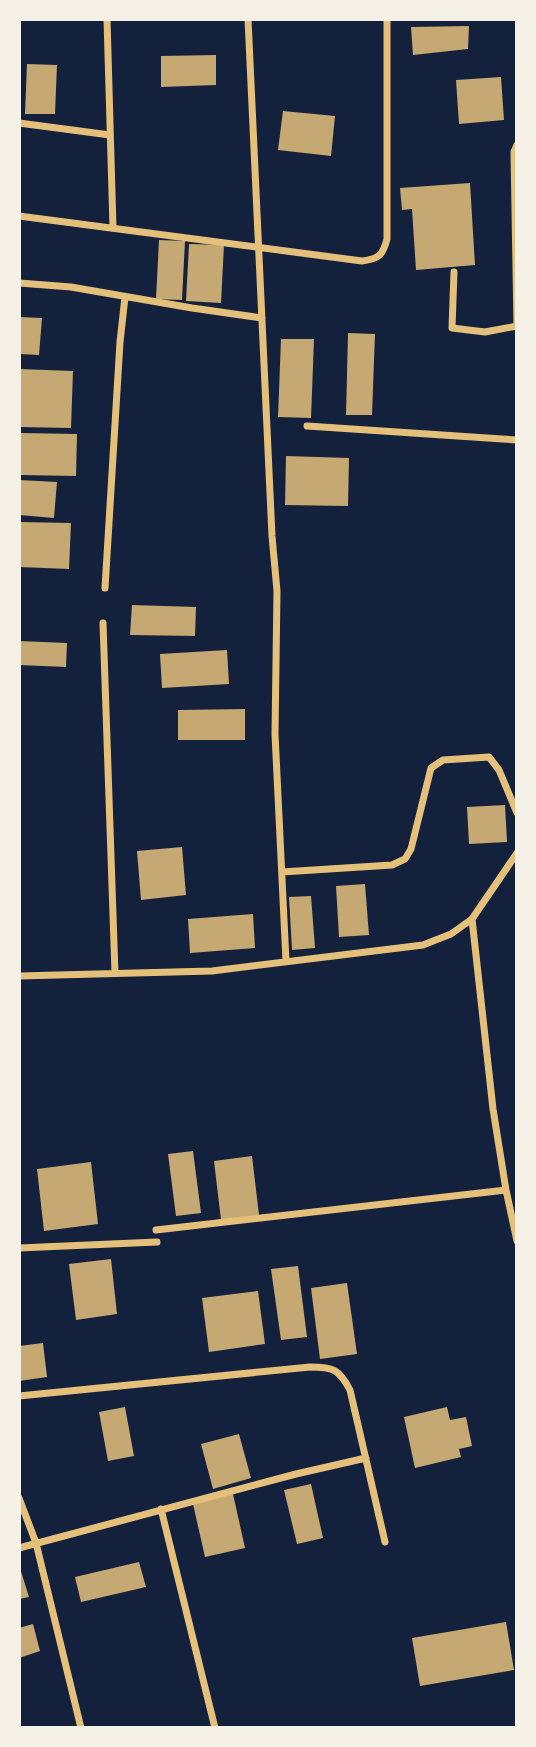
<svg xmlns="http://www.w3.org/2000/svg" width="536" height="1747" font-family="Rubik,sans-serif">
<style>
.building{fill:#c6a872}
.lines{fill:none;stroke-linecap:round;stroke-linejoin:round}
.minor{stroke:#e5c07b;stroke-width:7}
</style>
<rect width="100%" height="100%" fill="#14213d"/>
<path class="building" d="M 469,26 L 468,49 L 413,55 L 411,27 Z
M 216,55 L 216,85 L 161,87 L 161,56 Z
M 27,64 L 57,65 L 55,114 L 25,114 Z
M 501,77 L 504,120 L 459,124 L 456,80 Z
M 283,111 L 335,116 L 331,156 L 278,150 Z
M 470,183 L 475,265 L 416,270 L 412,209 L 402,210 L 400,188 Z
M 159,240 L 185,241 L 182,300 L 156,299 Z
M 189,244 L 224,245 L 221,303 L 186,301 Z
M 19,317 L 42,318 L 39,355 L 19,354 Z
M 348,333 L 375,334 L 372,415 L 346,415 Z
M 281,339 L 314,339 L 311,418 L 278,417 Z
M 19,369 L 73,371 L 71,428 L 19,427 Z
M 21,433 L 77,434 L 76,476 L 20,475 Z
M 286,456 L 349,458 L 348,506 L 285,505 Z
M 19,480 L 57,482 L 54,518 L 19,515 Z
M 19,522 L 71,523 L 69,569 L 19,567 Z
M 132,605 L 196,607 L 195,636 L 130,635 Z
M 19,641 L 67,643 L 66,667 L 19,665 Z
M 227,650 L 229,684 L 162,688 L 160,654 Z
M 245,709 L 245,740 L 178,740 L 178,710 Z
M 505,805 L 507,842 L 469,844 L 467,807 Z
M 182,847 L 186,895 L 141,900 L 137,851 Z
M 365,884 L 369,935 L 339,937 L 336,886 Z
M 311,896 L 315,948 L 292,950 L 289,897 Z
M 253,914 L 255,948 L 190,953 L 188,919 Z
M 193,1151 L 201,1213 L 176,1216 L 168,1154 Z
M 252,1156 L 259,1215 L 221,1220 L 214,1161 Z
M 91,1162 L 98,1224 L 44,1231 L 37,1169 Z
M 111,1259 L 117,1314 L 76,1320 L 69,1264 Z
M 298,1266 L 307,1337 L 281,1340 L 271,1269 Z
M 347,1283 L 357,1354 L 320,1359 L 311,1288 Z
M 258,1291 L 265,1344 L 209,1352 L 202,1298 Z
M 43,1343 L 47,1377 L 19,1381 L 19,1346 Z
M 125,1407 L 134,1456 L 108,1461 L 99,1412 Z
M 447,1407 L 450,1420 L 466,1417 L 472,1446 L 459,1449 L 461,1457 L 415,1468 L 404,1417 Z
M 239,1434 L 251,1478 L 213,1489 L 201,1444 Z
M 311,1484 L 323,1538 L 297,1544 L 284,1490 Z
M 233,1494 L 245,1548 L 205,1557 L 193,1504 Z
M 139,1562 L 146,1587 L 81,1602 L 75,1577 Z
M 19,1565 L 29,1597 L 19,1599 Z
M 506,1622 L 514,1670 L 420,1686 L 412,1638 Z
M 33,1624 L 40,1651 L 19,1658 L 19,1628 Z"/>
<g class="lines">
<path class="minor" d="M 107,19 L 113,228
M 248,19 L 272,536 L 277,591 L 275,734 L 286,961
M 19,123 L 110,135
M 19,216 L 362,261 C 379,259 383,255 387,239 L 387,19
M 454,272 L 452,328 L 485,332 L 517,326
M 19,283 L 71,287 L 192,308 L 262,318
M 517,326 L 514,152 L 517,145
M 307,426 L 517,440
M 105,588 L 120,342 L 125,297
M 103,623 L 115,973
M 282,872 L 392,865 L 405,859 L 411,849 L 431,768 L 443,760 L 489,757 L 499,770 L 517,813
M 472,919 L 493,1109 L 506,1190 L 517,1241
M 19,976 L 212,971 L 423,945 L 451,934 L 472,919 L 517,853
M 156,1230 L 506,1190
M 19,1248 L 157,1242
M 19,1396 L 310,1367 C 333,1367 339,1369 350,1390 L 385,1542
M 19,1498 L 36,1543 L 81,1728
M 161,1509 L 215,1728
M 19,1548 L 296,1474 L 366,1458"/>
</g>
<rect width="536" height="1747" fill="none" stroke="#f6f1e7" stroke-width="42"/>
</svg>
